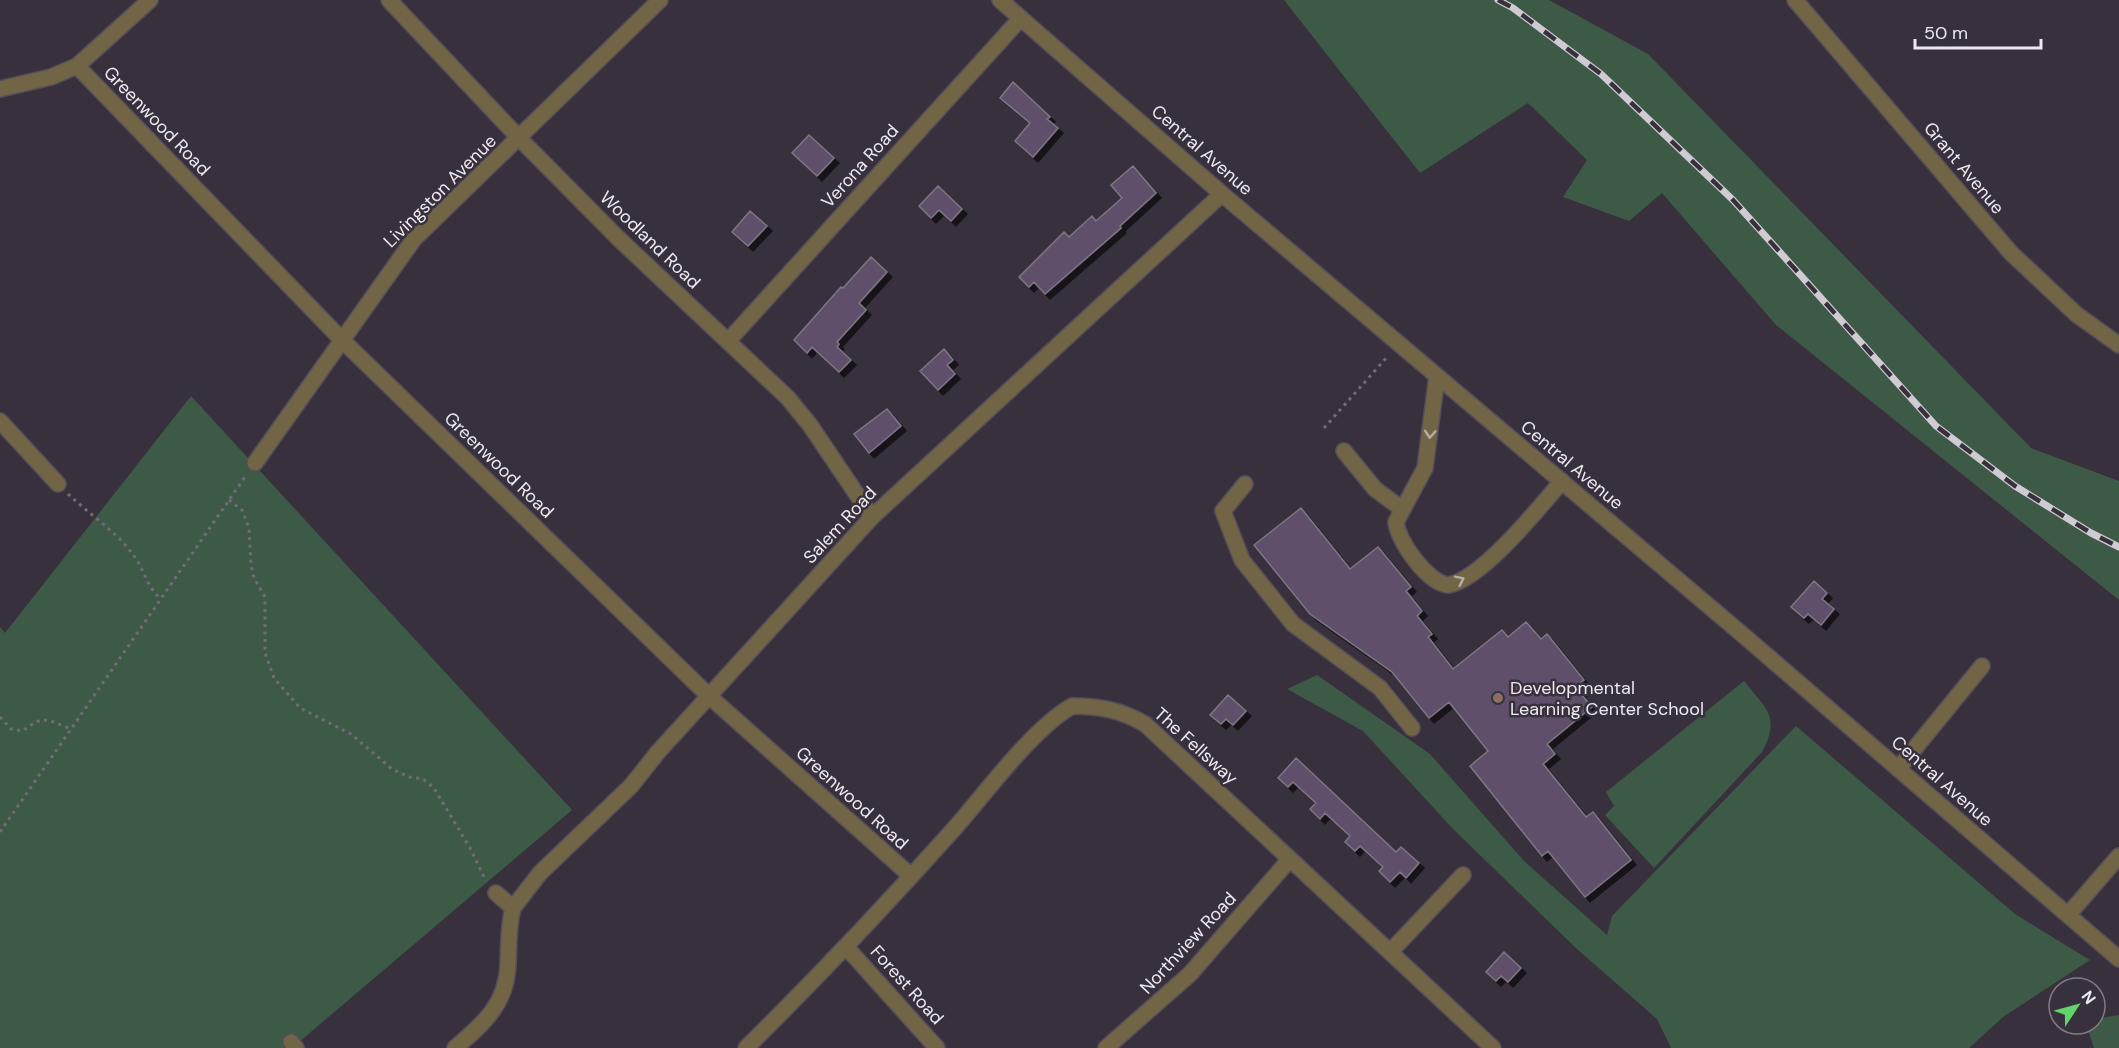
<svg xmlns="http://www.w3.org/2000/svg" width="2119" height="1048" font-family="'DM Sans',sans-serif">
<style>
.green{fill:#3d5a47}
.building{fill:#5f4f6b;stroke:#7d7683;stroke-width:1.5;filter:url(#shadow)}
.lines{fill:none;stroke-linecap:round;stroke-linejoin:round}
.minor-casing{stroke:#554e5a;stroke-width:18}
.path{stroke:#726c77;stroke-width:3;stroke-dasharray:3 4.5;stroke-linecap:butt}
.minor{stroke:#726546;stroke-width:15}
.rail-casing{stroke:#d0cbd3;stroke-width:7}
.rail{stroke:#38313d;stroke-width:4.5;stroke-dasharray:14;stroke-linecap:butt}
.oneway{stroke:#b6aea4}
.education-dot{fill:#8d6e63;stroke:#38313d;stroke-width:2}
.labels{text-anchor:middle;stroke-width:5;stroke-linejoin:round;paint-order:stroke}
.street-label{font-size:18px;fill:#eee9f1;stroke:#38313d}
.poi-label{font-size:18px;fill:#eee9f1;stroke:#38313d;text-anchor:start}
</style>
<defs>
<filter id="shadow"><feDropShadow dx="5" dy="5" stdDeviation="0" flood-color="#0009"/></filter>
</defs>
<rect width="100%" height="100%" fill="#38313d"/>
<path class="green" d="M 1284,0 L 1549,0 L 1648,54 L 2031,448 L 2119,481 L 2119,600 L 1776,325 L 1662,193 L 1629,221 L 1563,197 L 1587,160 L 1528,103 L 1420,173 Z
M 191,396 L 572,810 L 292,1048 L 0,1048 L 0,627 L 5,633 Z
M 1317,675 L 1430,754 L 1524,861 L 1607,935 L 1612,916 L 1796,726 L 2015,914 L 2090,960 L 2003,1017 L 1969,1048 L 1671,1048 L 1657,1019 L 1577,949 L 1454,830 L 1363,731 L 1287,689 Z
M 1744,681 C 1766,709 1781,716 1762,752 L 1654,868 L 1605,815 L 1614,806 L 1606,792 Z
M 2119,1015 L 2119,1048 L 2094,1048 L 2086,1024 L 2095,1024 L 2095,1019 Z"/>
<path class="building" d="M 1013,82 L 1050,117 L 1047,119 L 1058,128 L 1033,157 L 1015,141 L 1030,123 L 1000,98 Z
M 809,135 L 834,158 L 817,176 L 792,153 Z
M 1133,166 L 1156,193 L 1120,226 L 1121,228 L 1045,294 L 1034,282 L 1029,287 L 1019,277 L 1064,232 L 1069,237 L 1092,216 L 1096,221 L 1122,198 L 1111,185 Z
M 938,186 L 962,209 L 951,221 L 939,210 L 931,218 L 919,206 Z
M 750,211 L 767,226 L 748,246 L 732,232 Z
M 871,257 L 887,272 L 859,303 L 866,310 L 837,342 L 839,344 L 837,347 L 851,360 L 839,372 L 812,347 L 807,353 L 794,340 L 841,287 L 843,288 Z
M 944,349 L 953,360 L 947,365 L 955,374 L 938,390 L 920,371 Z
M 887,409 L 901,426 L 869,453 L 854,434 Z
M 1301,508 L 1350,569 L 1378,547 L 1411,587 L 1406,591 L 1422,611 L 1417,616 L 1432,634 L 1428,637 L 1453,669 L 1502,630 L 1508,637 L 1526,622 L 1541,639 L 1547,634 L 1584,680 L 1580,683 L 1585,689 L 1580,693 L 1592,707 L 1547,744 L 1555,754 L 1543,764 L 1586,817 L 1593,812 L 1631,860 L 1585,897 L 1548,851 L 1542,856 L 1470,766 L 1488,751 L 1449,702 L 1429,718 L 1392,672 L 1310,614 L 1254,545 Z
M 1814,581 L 1827,593 L 1822,599 L 1834,609 L 1821,625 L 1808,614 L 1804,618 L 1791,607 Z
M 1228,695 L 1246,711 L 1233,725 L 1226,719 L 1221,724 L 1210,715 Z
M 1296,758 L 1396,852 L 1401,847 L 1419,863 L 1406,878 L 1400,872 L 1390,882 L 1379,871 L 1383,867 L 1360,846 L 1355,851 L 1345,842 L 1350,836 L 1325,813 L 1320,819 L 1310,809 L 1316,803 L 1293,782 L 1288,787 L 1278,778 Z
M 1504,952 L 1521,968 L 1508,982 L 1501,976 L 1496,981 L 1486,972 Z"/>
<g class="lines">
<g class="minor-casing">
<path id="minor" d="M 389,0 L 520,139 L 618,238 L 788,398 L 810,425 L 872,517
M 1000,0 L 1222,194 L 1736,629 L 2119,959
M 1795,0 L 2011,253 L 2076,314 L 2119,345
M 77,66 L 342,340 L 709,696 L 910,875
M 0,89 L 51,77 L 77,66 L 150,0
M 729,340 L 1021,18
M 1437,376 L 1425,468 L 1396,522 C 1398,542 1428,583 1448,585 C 1480,581 1540,507 1562,481
M 0,421 L 58,484
M 1344,451 L 1375,489 L 1402,509
M 255,463 L 414,239 L 660,0
M 1245,484 L 1223,511 L 1242,560 L 1293,624 L 1380,688 L 1412,728
M 1898,769 L 1982,666
M 513,908 L 540,873 L 631,786 L 658,752 L 872,517 L 1222,194
M 2068,915 L 2119,856
M 847,948 L 937,1048
M 1391,951 L 1463,875
M 291,1042 L 296,1048
M 455,1048 C 483,1024 507,1004 508,964 C 509,944 508,927 513,908 L 496,893
M 746,1048 C 818,977 886,905 953,830 C 985,794 1031,730 1072,706 C 1099,706 1121,710 1145,724 L 1493,1048
M 1106,1048 L 1190,974 L 1290,859"/>
</g>
<path class="path" d="M 1324,428 L 1388,356
M 68,494 C 88,513 114,530 131,552 C 144,567 145,585 161,599
M 229,500 L 242,510 L 249,528 L 251,565 L 254,578 L 265,597 L 265,653 L 274,678 L 300,708 L 351,734 L 392,769 L 409,777 L 423,779 L 434,788 L 470,848 L 486,881
M 0,717 L 11,729 L 23,731 C 43,714 48,720 71,729
M 0,832 L 247,474"/>
<use href="#minor" class="minor"/>
<g class="rail-casing">
<path id="rail" d="M 1498,0 L 1513,8 L 1601,74 L 1733,200 L 1936,426 L 2015,486 L 2091,533 L 2119,547"/>
</g>
<use href="#rail" class="rail"/>
</g>
<defs><path id="oneway-chevron" d="M-2-3.5L2.5 0L-2 3.5" fill="none" stroke-width="1.6" stroke-linecap="round" stroke-linejoin="round" transform="scale(1.5)"/></defs>
<g class="oneway">
<use href="#oneway-chevron" transform="translate(1430 434) rotate(94)"/>
<use href="#oneway-chevron" transform="translate(1460 580) rotate(-26)"/>
</g>
<circle class="education-dot" cx="1498" cy="698" r="6"/>
<g class="labels">
<g class="street-label">
<text transform="translate(157 121) rotate(46)" y="6">Greenwood Road</text>
<text transform="translate(1202 150) rotate(41)" y="6">Central Avenue</text>
<text transform="translate(860 166) rotate(-48)" y="6">Verona Road</text>
<text transform="translate(1964 168) rotate(50)" y="6">Grant Avenue</text>
<text transform="translate(440 191) rotate(-45)" y="6">Livingston Avenue</text>
<text transform="translate(650 240) rotate(44)" y="6">Woodland Road</text>
<text transform="translate(499 465) rotate(44)" y="6">Greenwood Road</text>
<text transform="translate(1572 465) rotate(40)" y="6">Central Avenue</text>
<text transform="translate(840 525) rotate(-47)" y="6">Salem Road</text>
<text transform="translate(1196 746) rotate(42)" y="6">The Fellsway</text>
<text transform="translate(1942 781) rotate(41)" y="6">Central Avenue</text>
<text transform="translate(852 798) rotate(42)" y="6">Greenwood Road</text>
<text transform="translate(1188 943) rotate(-47)" y="6">Northview Road</text>
<text transform="translate(907 985) rotate(48)" y="6">Forest Road</text>
</g>
<g class="poi-label">
<text x="1510" y="694">Developmental<tspan x="1510" dy="21">Learning Center School</tspan></text>
</g>
</g>
<g transform="translate(2077 1006) rotate(54)"><circle r="28" fill="#38313d" stroke="#817b85" stroke-width="1.5"/>
<path d="M0-4.5L10 22L0 15L-10 22Z" fill="#60d56b"/>
<text y="-9" font-size="16" font-weight="bold" text-anchor="middle" fill="#eee9f1">N</text>
</g>
<path d="M1915 39v9h126v-9" fill="none" stroke="#eee9f1" stroke-width="3"/>
<text x="1924" y="39" font-size="18" fill="#eee9f1" stroke="#38313d" stroke-width="4.5" paint-order="stroke">50 m</text>
</svg>
